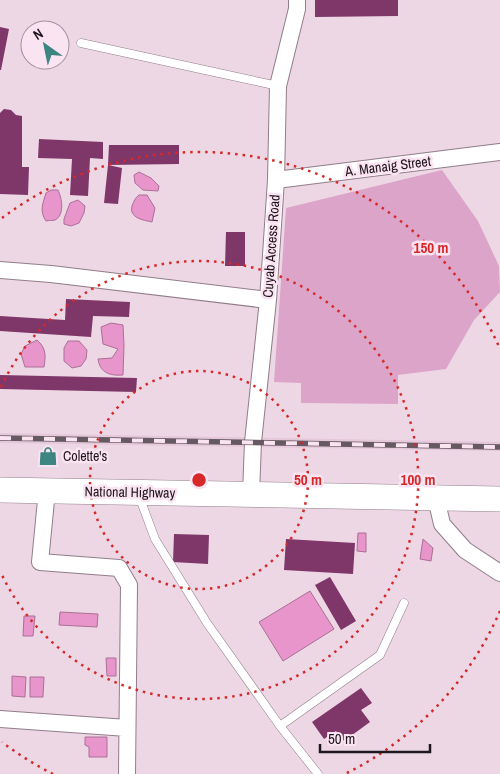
<svg xmlns="http://www.w3.org/2000/svg" width="500" height="774" font-family="'Archivo Narrow',sans-serif">
<style>
.built{fill:#e5c8da}
.green{fill:#dda4c9}
.water{fill:#e795cb;stroke:#ab6f96}
.building{fill:#7f3669}
.lines{fill:none;stroke-linecap:round;stroke-linejoin:round}
.lane-casing{stroke:#917d89;stroke-width:9}
.street-casing{stroke:#917d89;stroke-width:18}
.primary-casing{stroke:#917d89;stroke-width:26}
.lane{stroke:#fff;stroke-width:8}
.street{stroke:#fff;stroke-width:16}
.primary{stroke:#fff;stroke-width:25}
.rail-casing{stroke:#665961;stroke-width:5.5}
.rail{stroke:#fbe4f2;stroke-width:4;stroke-dasharray:11;stroke-linecap:butt}
.ring{fill:none;stroke:#d62828;stroke-width:2.5;stroke-dasharray:2.5 5}
.labels{text-anchor:middle;stroke-width:5;stroke-linejoin:round;paint-order:stroke}
.street-label{font-size:14px;fill:#1f171c;stroke:#fbe4f2}
.poi-label{font-size:14px;fill:#1f171c;stroke:#fbe4f2;text-anchor:start}
.centre{fill:#d62828;stroke:#fbe4f2;stroke-width:2.5}
.ring-label{font-size:15px;text-anchor:middle;font-weight:bold;fill:#d62828;stroke:#fbe4f2;stroke-width:5;stroke-linejoin:round;paint-order:stroke}
</style>
<rect width="100%" height="100%" fill="#edd7e5"/>
<path class="built" d="M 0,433 L 500,442 L 500,451 L 0,443 Z"/>
<path class="green" d="M 442,170 L 478,221 L 499,266 L 500,292 L 474,320 L 446,369 L 398,375 L 398,404 L 301,403 L 301,383 L 274,382 L 286,208 Z"/>
<path class="water" d="M 139,172 L 151,178 L 159,186 L 158,191 L 143,190 L 135,183 L 134,175 Z
M 51,190 L 58,190 C 62,198 65,215 55,220 C 52,221 49,220 46,221 C 39,211 43,203 46,193 Z
M 139,195 L 147,195 L 155,208 L 152,222 C 143,220 129,218 132,206 C 134,201 135,198 139,195 Z
M 78,200 L 85,206 L 84,213 L 79,223 L 71,226 L 64,224 L 64,219 L 70,203 Z
M 111,323 L 123,325 L 124,346 L 123,375 C 110,376 100,373 98,359 L 112,358 L 118,349 L 103,344 L 101,327 Z
M 37,340 C 46,348 46,355 44,367 L 25,367 L 21,354 L 25,346 Z
M 68,341 L 79,341 L 87,350 L 86,359 L 81,366 L 72,368 L 64,361 L 64,348 Z
M 358,533 L 366,533 L 366,552 L 357,551 Z
M 423,539 L 433,548 L 431,561 L 420,559 Z
M 310,591 L 334,629 L 283,661 L 259,622 Z
M 60,612 L 98,614 L 97,627 L 59,625 Z
M 24,616 L 35,616 L 33,636 L 23,636 Z
M 106,658 L 116,658 L 116,676 L 107,676 Z
M 12,676 L 26,677 L 25,697 L 12,696 Z
M 30,677 L 44,677 L 43,697 L 30,697 Z
M 85,737 L 107,737 L 107,757 L 89,757 L 89,747 L 85,745 Z"/>
<path class="building" d="M 315,0 L 398,0 L 398,16 L 315,17 Z
M 0,27 L 9,29 L 1,70 L 0,70 Z
M 4,109 L 11,110 L 16,115 L 22,116 L 22,167 L 29,167 L 28,195 L 0,194 L 0,113 Z
M 39,139 L 103,142 L 103,159 L 90,158 L 88,196 L 70,195 L 72,159 L 38,158 Z
M 109,145 L 179,145 L 179,164 L 108,165 Z
M 108,165 L 122,168 L 118,204 L 104,203 Z
M 226,232 L 245,232 L 245,266 L 225,266 Z
M 66,299 L 130,302 L 129,317 L 93,316 L 91,337 L 0,331 L 0,316 L 65,320 Z
M 0,375 L 137,378 L 136,392 L 0,389 Z
M 174,534 L 209,535 L 208,564 L 173,562 Z
M 286,539 L 355,543 L 353,574 L 284,570 Z
M 330,577 L 356,621 L 341,630 L 315,585 Z
M 361,688 L 372,703 L 361,710 L 370,722 L 344,741 L 336,731 L 324,739 L 312,722 Z"/>
<g class="lines">
<g class="lane-casing">
<path id="lane" d="M 81,43 L 278,86
M 139,496 L 155,539 L 207,623 L 280,726 L 318,774
M 280,726 L 380,655 L 404,603"/>
</g>
<g class="street-casing">
<path id="street" d="M 276,180 L 500,152
M 0,270 L 51,274 L 268,300
M 47,490 L 40,562 L 119,568 L 129,585 L 127,774
M 251,494 L 253,442 L 268,300 L 276,180 L 278,86 L 297,9 L 297,0
M 436,498 L 442,524 L 465,550 L 500,573
M 0,719 L 127,728"/>
</g>
<g class="primary-casing">
<path id="primary" d="M 0,490 L 500,499"/>
</g>
<use href="#lane" class="lane"/>
<use href="#street" class="street"/>
<use href="#primary" class="primary"/>
<g class="rail-casing">
<path id="rail" d="M 0,438 L 500,447"/>
</g>
<use href="#rail" class="rail"/>
</g>
<g class="ring">
<circle cx="199" cy="480" r="109"/>
<path d="M1 387A219 219 0 1 1 1 573"/>
<path d="M500 611A328 328 0 0 1 345 774M53 774A328 328 0 0 1 2 742M2 218A328 328 0 0 1 500 349"/>
</g>
<defs>
<g id="shop-bare" transform="scale(1.5)"><path d="M-5-2.5h2.3a2.7 3.5 0 0 1 5.4 0H5L5.5 6h-11ZM-1.5-2.5h3a1.5 2.3 0 0 0-3 0Z" fill="#3d8581" stroke="#fbe4f2" stroke-width="2.5" paint-order="stroke"/></g>
</defs>
<g fill-rule="evenodd">
<use href="#shop-bare" x="48" y="456"/>
</g>
<g class="labels">
<g class="street-label">
<text transform="translate(388 166) rotate(-7)" y="5">A. Manaig Street</text>
<text transform="translate(271 246) rotate(-86)" y="5">Cuyab Access Road</text>
<text transform="translate(130 492) rotate(1)" y="5">National Highway</text>
</g>
<g class="poi-label">
<text x="63" y="461">Colette's</text>
</g>
</g>
<circle cx="199" cy="480" r="8" class="centre"/>
<g class="ring-label">
<text x="431" y="253">150 m</text>
<text x="308" y="485">50 m</text>
<text x="418" y="485">100 m</text>
</g>
<g transform="translate(45 45) rotate(327)"><circle r="24" fill="#fbe4f2" stroke="#a3929c"/>
<path d="M0-4L9 19L0 12L-9 19Z" fill="#3d8581"/>
<text y="-8" font-size="14" font-weight="bold" text-anchor="middle" fill="#1f171c">N</text>
</g>
<path d="M320 744v8h110v-8" fill="none" stroke="#1f171c" stroke-width="2.5"/>
<text x="328" y="744" font-size="15" fill="#1f171c" stroke="#fbe4f2" stroke-width="4" paint-order="stroke">50 m</text>
</svg>
